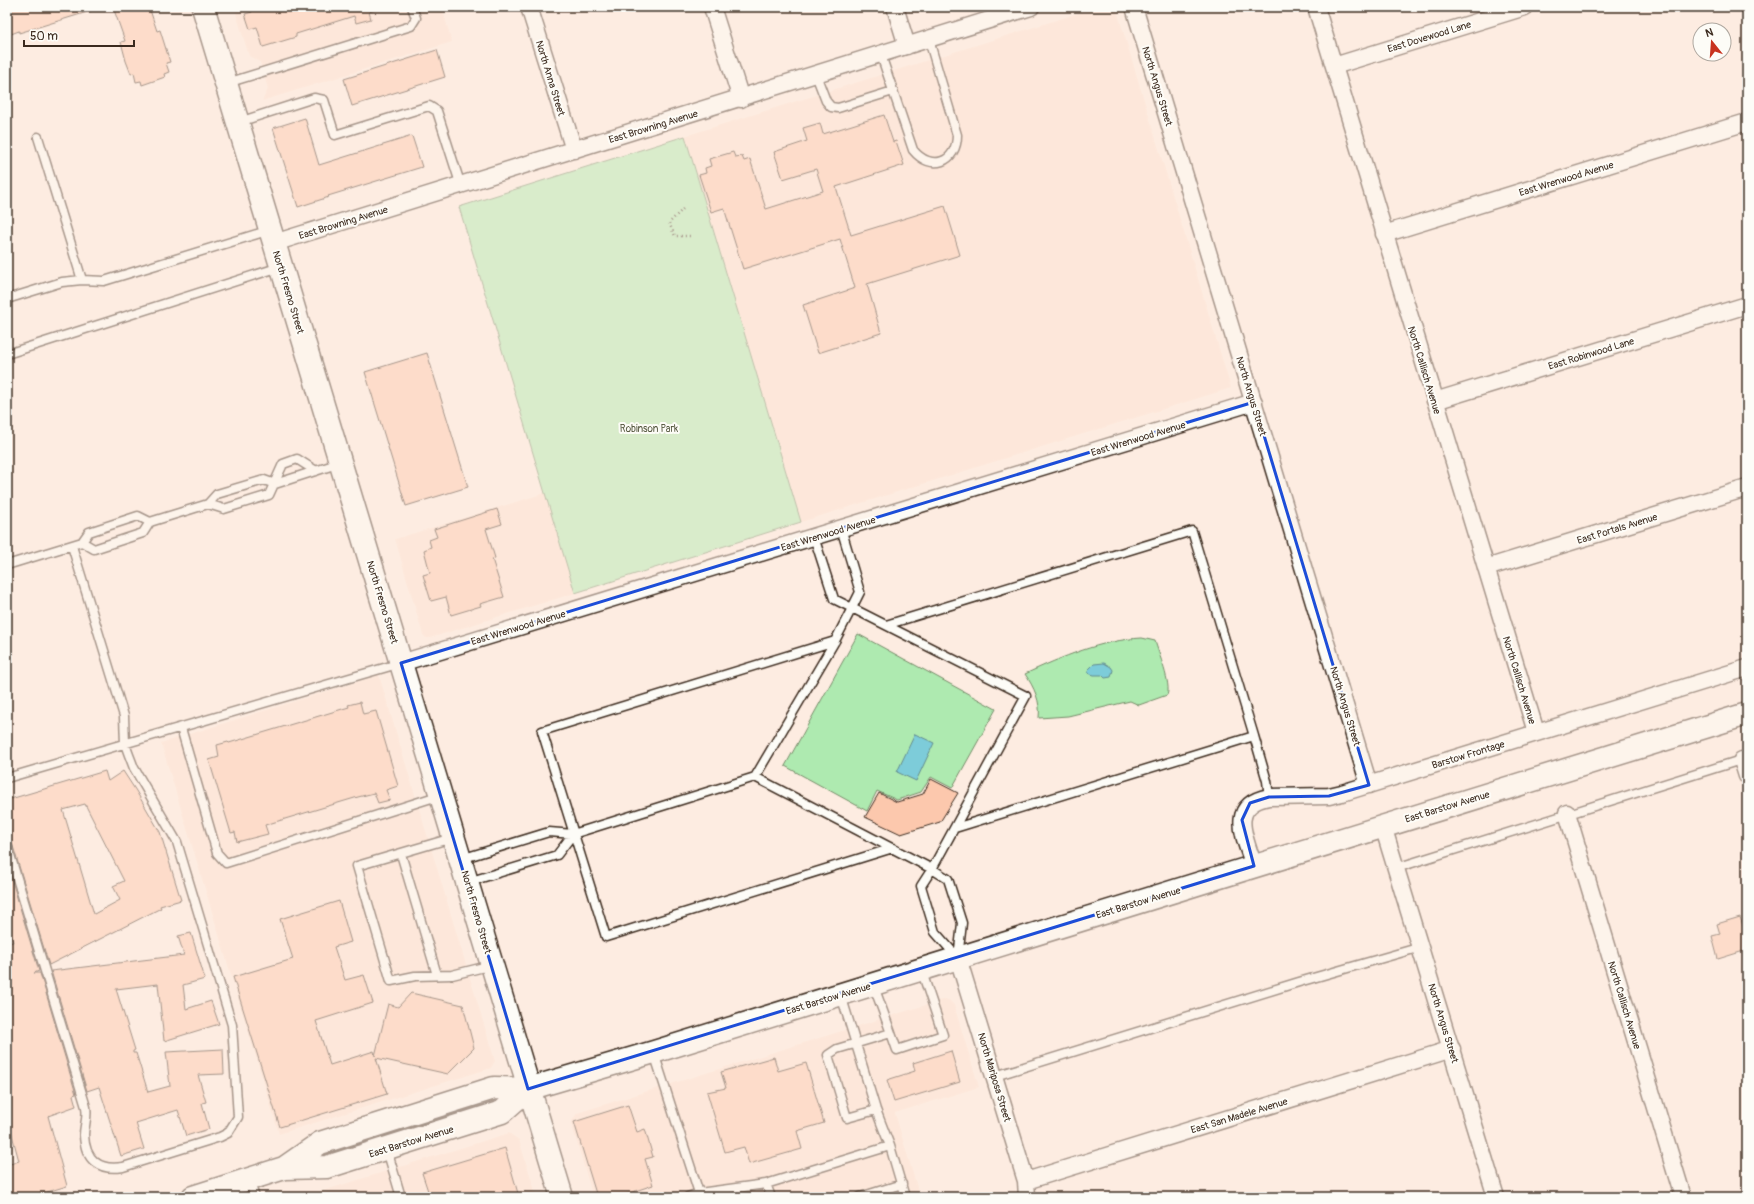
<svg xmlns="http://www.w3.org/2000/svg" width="1754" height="1204" font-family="Pangolin,sans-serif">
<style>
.built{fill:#fde1d1}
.green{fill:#aeeab0;stroke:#748a67}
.water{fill:#7dccd9;stroke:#638b8e}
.building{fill:#fcc8ad;stroke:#3b2a1e;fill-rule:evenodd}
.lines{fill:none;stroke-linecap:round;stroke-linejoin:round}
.service-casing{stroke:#3b2a1e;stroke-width:11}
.minor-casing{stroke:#3b2a1e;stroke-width:19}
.secondary-casing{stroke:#3b2a1e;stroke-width:25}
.path{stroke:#3b2a1e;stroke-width:2.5;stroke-dasharray:1 3;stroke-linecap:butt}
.service{stroke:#fdfcf7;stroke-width:8}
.minor{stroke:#fdfcf7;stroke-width:16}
.secondary{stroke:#fdfcf7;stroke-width:22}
.marked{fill:none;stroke:#1d4ed8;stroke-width:3;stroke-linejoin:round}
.labels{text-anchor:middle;stroke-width:4;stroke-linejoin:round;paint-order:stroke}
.street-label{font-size:10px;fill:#3b2a1e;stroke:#fdfcf7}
.park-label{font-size:10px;fill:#585a42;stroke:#fdfcf7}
</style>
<rect width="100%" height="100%" fill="#fdece1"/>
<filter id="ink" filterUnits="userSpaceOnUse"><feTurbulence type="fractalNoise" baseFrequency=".025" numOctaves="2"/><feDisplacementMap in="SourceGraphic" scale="8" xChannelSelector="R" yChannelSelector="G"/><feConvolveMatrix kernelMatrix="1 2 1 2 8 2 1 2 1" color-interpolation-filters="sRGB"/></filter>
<g filter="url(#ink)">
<path class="built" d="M 234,7 L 442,7 L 452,42 L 262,101 L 268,89 L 260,62 L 249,56 Z
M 1098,7 L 1116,7 L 1231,388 L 801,522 L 685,136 Z
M 545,493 L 575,593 L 430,638 L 426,638 L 423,635 L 395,539 Z
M 379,675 L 495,1061 L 491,1068 L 488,1069 L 279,1134 L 161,743 Z
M 945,999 L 949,1000 L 954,1005 L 979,1087 L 895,1113 L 920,1197 L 593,1197 L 572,1126 L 572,1121 L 577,1113 Z
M 509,1133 L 519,1140 L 537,1197 L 303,1197 Z"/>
<path class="green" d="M 685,136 L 801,522 L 575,593 L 459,207 Z
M 858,634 L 996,709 L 952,788 L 931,777 L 921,792 L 897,800 L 877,791 L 867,811 L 785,766 Z
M 1142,638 L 1155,641 C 1158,652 1172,685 1167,695 L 1139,705 L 1130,701 L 1068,716 L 1039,718 C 1041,702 1034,687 1025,674 C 1062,657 1101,640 1142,638 Z"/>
<path class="water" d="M 1104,663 L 1111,667 L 1113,670 L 1111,677 L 1105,678 L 1102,675 L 1094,675 L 1088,673 L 1088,670 L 1094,664 Z
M 915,734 L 934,743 L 916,781 L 897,772 Z"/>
<path class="building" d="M 7,7 L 94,7 L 94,10 L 19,33 L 19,31 L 11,34 L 9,29 L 7,29 Z
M 113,7 L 149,7 L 157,31 L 160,30 L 170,62 L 166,63 L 169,72 L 164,74 L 165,77 L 142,85 L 141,81 L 136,82 L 134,73 L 131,74 L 126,61 L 121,42 L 125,41 Z
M 251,7 L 374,7 L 375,10 L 369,12 L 371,19 L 356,23 L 354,16 L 296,34 L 296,37 L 263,47 L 257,27 L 250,29 L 245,14 L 252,12 Z
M 437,50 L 445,77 L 352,106 L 344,79 Z
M 884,115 L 893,142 L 896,141 L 904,165 L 836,187 L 851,235 L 945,206 L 960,255 L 867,284 L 881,333 L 818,353 L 803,305 L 855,288 L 840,239 L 743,269 L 724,208 L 711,212 L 699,175 L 706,173 L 705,168 L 711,166 L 709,159 L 733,152 L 735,157 L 742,156 L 744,161 L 750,159 L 766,209 L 823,191 L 816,169 L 783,179 L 774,152 L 807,141 L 803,128 L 820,123 L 823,134 Z
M 305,118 L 319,165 L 412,136 L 422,167 L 328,196 L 329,197 L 298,207 L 273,128 Z
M 427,353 L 468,487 L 406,506 L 365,372 Z
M 497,509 L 502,524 L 486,529 L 495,558 L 492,559 L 504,597 L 480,604 L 481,606 L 451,615 L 446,597 L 431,601 L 423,575 L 430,573 L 424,550 L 431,547 L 429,540 L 437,537 L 434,529 Z
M 360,702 L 363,714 L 376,711 L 398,786 L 386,790 L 390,800 L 378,803 L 374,793 L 358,797 L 265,825 L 268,834 L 237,842 L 235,832 L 231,833 L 209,760 L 219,757 L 217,745 L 228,742 L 229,743 L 349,707 L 348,705 Z
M 105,771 L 108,781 L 123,771 L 136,791 L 160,832 L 181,900 L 160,906 L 161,908 L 49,965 L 12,843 L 7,840 L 7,834 L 11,834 L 7,820 L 7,800 ZM 85,804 L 124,881 L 113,886 L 120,900 L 94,914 L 63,810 Z
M 931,779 L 958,793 L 940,822 L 901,834 L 865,817 L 879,793 L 897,802 L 923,794 Z
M 7,864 L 39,971 L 34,973 L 40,973 L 76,1094 L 73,1095 L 76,1106 L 48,1116 L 67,1186 L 31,1197 L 7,1197 L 7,1165 L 19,1161 L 7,1116 L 7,943 L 13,942 L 7,925 Z
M 339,901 L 351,942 L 334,947 L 345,980 L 364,975 L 373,1003 L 316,1021 L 330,1065 L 374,1051 L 375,1056 L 388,1004 L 398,1007 L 411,993 L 463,1005 L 474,1048 L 448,1074 L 376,1058 L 387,1094 L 280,1127 L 233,977 L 293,959 L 280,919 Z
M 1740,917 L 1747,938 L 1747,950 L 1718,959 L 1712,936 L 1720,934 L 1717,924 Z
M 191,933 L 205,979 L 183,985 L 186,1009 L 211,1001 L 219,1024 L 164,1041 L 158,984 L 116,989 L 135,1050 L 133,1051 L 133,1053 L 136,1053 L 148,1092 L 170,1086 L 166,1052 L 223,1049 L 224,1074 L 198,1075 L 206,1102 L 202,1103 L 209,1129 L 186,1136 L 178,1110 L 136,1123 L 144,1149 L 121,1156 L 99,1087 L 87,1091 L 51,971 L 184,955 L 178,936 Z
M 951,1051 L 960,1082 L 894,1102 L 887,1080 L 915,1071 L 913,1063 Z
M 774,1057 L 778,1071 L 806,1063 L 824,1123 L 797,1131 L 802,1149 L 749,1164 L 744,1147 L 725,1152 L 707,1092 L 726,1088 L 721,1072 Z
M 628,1105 L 637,1132 L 645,1129 L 653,1157 L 645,1159 L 653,1185 L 618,1197 L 597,1197 L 574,1122 Z
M 505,1148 L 519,1197 L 430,1197 L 422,1173 Z"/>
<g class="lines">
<g class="service-casing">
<path id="service" d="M 881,55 L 913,150 C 931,172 957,163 957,135 L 929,40
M 816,75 L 826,101 L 831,107 L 838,108 L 893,91
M 227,83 L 411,26 L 416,18 L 412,7
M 239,122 L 314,98 L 324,100 L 335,135 L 429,106 L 437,111 L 461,186
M 38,137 L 82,280
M 7,299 L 62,282 L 82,280 L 104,281 L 270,230
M 7,354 L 280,267
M 208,504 L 224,509 L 269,495 L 283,464 L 297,459 L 316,471
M 814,537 L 834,599 L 852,608 L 860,592 L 841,528
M 82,542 L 94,549 L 143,533 L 150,522 L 208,504 L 217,494 L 264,480 L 275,484 L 340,463
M 7,565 L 82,542 L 89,532 L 138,516 L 150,522
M 852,608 L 1026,696 L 932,869 L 755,777 L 835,641 Z
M 886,625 L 1192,531 L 1254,736 L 955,828
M 835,641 L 542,731 L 606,937 L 893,848
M 181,728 L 217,853 L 226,863 L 441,795
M 1254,736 L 1267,781 L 1269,797
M 7,778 L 401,663
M 452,838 L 357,866 L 391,981 L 415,976 L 452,975 L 492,965
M 7,845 L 86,1107 C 88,1118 84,1125 84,1135 C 85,1160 99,1171 123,1167 L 220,1137 L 228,1133 L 238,1117 L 232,1025 L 177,842 L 134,768 L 129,755 L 125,744 L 124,716 L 72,546
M 401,854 L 437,975
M 461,859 L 549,832 L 573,834 L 755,777
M 1396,868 L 1744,759
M 932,869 L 948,879 L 962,923 L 958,958 L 935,932 L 921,886 Z
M 468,882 L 557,855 L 573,834
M 873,984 L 891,1033 L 837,1049 L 828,1055 L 847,1118 L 876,1110
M 841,995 L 876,1110 L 890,1146
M 891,1033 L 897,1050 L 943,1035 L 921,969
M 654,1053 L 699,1193
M 995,1076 L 1299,982 L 1421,947
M 387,1150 L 401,1197
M 249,1181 L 255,1197
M 688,1197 L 699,1193 L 766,1184
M 771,1197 L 766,1184 L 890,1146 L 905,1197
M 860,1197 L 902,1184"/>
</g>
<g class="minor-casing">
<path id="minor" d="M 529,7 L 574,150
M 712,7 L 741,99
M 895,7 L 907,46
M 1134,7 L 1369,785
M 1316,7 L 1536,732
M 1334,66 L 1525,7
M 1384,234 L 1747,122
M 274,243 L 1031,7
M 1435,401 L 1747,305
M 1486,568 L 1747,488
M 401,663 L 1254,402
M 1742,760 L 1747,776
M 1567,813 L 1683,1197
M 1383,826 L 1496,1197
M 1254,866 C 1245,838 1227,805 1269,797 L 1329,796 L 1342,793 L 1747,668
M 958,958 L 1026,1181 L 1027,1197
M 1026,1181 L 1452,1049"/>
</g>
<g class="secondary-casing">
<path id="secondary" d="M 203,7 L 562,1197
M 284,1168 L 327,1167 L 502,1112 L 528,1089
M 193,1197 L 284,1168 L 320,1143 L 494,1088 L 528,1089 L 654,1052 L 1747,714"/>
</g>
<path class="path" d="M 683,209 L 669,223 L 675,236 L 692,236"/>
<use href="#service" class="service"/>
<use href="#minor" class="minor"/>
<use href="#secondary" class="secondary"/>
</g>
</g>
<path d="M0 0H1754V1204H0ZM 1254,402 L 1369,785 L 1329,796 L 1269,797 L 1250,803 L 1242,820 L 1254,866 L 528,1089 L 401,663 Z" fill="#fdece1" fill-opacity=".55" fill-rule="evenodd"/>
<path class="marked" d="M 1254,402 L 1369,785 L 1329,796 L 1269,797 L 1250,803 L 1242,820 L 1254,866 L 528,1089 L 401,663 Z"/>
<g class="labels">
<g class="street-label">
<text transform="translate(1429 36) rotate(-17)" y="4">East Dovewood Lane</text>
<text transform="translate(551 78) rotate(73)" y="4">North Anna Street</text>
<text transform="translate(1158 86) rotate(73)" y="4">North Angus Street</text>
<text transform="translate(653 126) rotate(-17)" y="4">East Browning Avenue</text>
<text transform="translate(1566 178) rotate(-17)" y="4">East Wrenwood Avenue</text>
<text transform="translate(343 222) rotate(-17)" y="4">East Browning Avenue</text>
<text transform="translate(289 292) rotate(73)" y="4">North Fresno Street</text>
<text transform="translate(1591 353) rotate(-17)" y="4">East Robinwood Lane</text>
<text transform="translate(1425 370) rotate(73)" y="4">North Callisch Avenue</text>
<text transform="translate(1252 396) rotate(73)" y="4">North Angus Street</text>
<text transform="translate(1138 438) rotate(-17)" y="4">East Wrenwood Avenue</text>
<text transform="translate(1617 528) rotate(-17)" y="4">East Portals Avenue</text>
<text transform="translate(828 533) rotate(-17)" y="4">East Wrenwood Avenue</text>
<text transform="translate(383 602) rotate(73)" y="4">North Fresno Street</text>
<text transform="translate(518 627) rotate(-17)" y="4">East Wrenwood Avenue</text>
<text transform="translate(1520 680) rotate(73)" y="4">North Callisch Avenue</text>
<text transform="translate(1346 706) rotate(73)" y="4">North Angus Street</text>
<text transform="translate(1468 754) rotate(-17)" y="4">Barstow Frontage</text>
<text transform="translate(1447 806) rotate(-17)" y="4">East Barstow Avenue</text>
<text transform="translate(1138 902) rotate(-17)" y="4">East Barstow Avenue</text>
<text transform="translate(477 912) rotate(74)" y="4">North Fresno Street</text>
<text transform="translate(828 998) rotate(-17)" y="4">East Barstow Avenue</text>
<text transform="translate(1625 1005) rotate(73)" y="4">North Callisch Avenue</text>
<text transform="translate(1444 1023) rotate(73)" y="4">North Angus Street</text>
<text transform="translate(995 1077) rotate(73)" y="4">North Mariposa Street</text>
<text transform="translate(1239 1115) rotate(-17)" y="4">East San Madele Avenue</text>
<text transform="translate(411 1141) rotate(-17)" y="4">East Barstow Avenue</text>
</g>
<g class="park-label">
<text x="649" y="432">Robinson Park</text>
</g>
</g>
<rect width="1754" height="1204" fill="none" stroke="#fdfcf7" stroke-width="24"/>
<rect x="12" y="12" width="1730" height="1180" fill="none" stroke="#3b2a1e" stroke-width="1.5" filter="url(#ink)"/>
<g transform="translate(1712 42) rotate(343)"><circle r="19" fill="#fdfcf7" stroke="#afa8a0"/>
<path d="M0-3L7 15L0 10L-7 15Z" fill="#c8321e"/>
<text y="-6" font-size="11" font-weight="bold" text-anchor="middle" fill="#3b2a1e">N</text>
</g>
<path d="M24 40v6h110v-6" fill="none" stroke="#3b2a1e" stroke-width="2"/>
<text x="30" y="40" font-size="12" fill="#3b2a1e" stroke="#fdfcf7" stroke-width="3" paint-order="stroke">50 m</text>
</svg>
